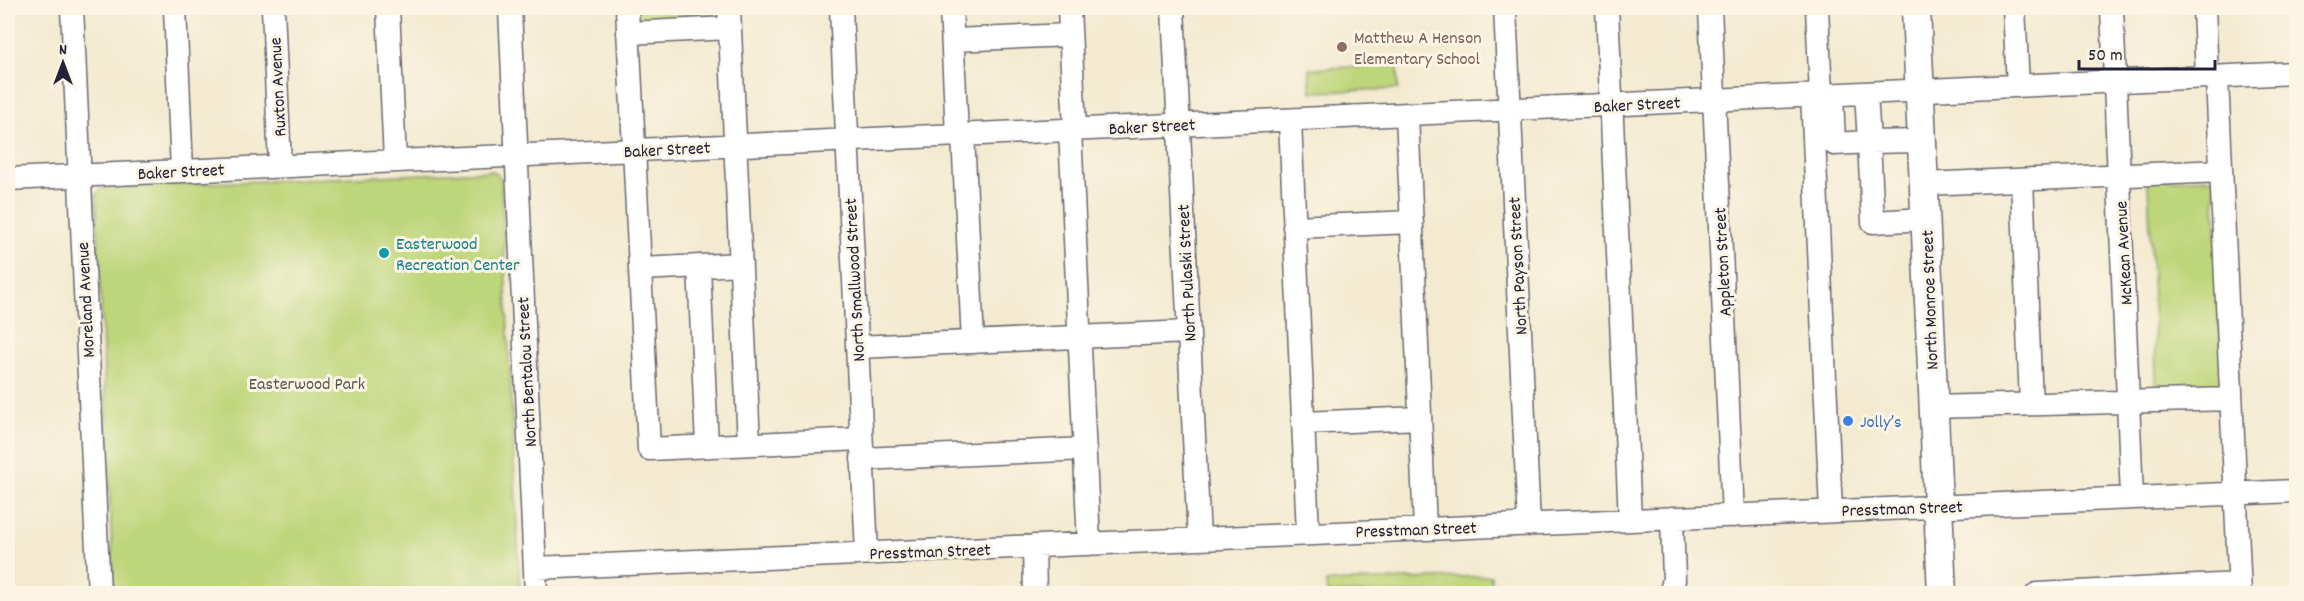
<svg xmlns="http://www.w3.org/2000/svg" width="2304" height="601" font-family="Dekko,sans-serif">
<style>
.green{fill:#bed67a;stroke:#707c5a;stroke-width:1.5}
.lines{fill:none;stroke-linecap:round;stroke-linejoin:round}
.minor-casing{stroke:#6b686f;stroke-width:25}
.major-casing{stroke:#6b686f;stroke-width:31}
.minor{stroke:#fff;stroke-width:22}
.major{stroke:#fff;stroke-width:28}
.education-dot{fill:#8d6e63;stroke:#fcf5e5;stroke-width:2}
.culture-dot{fill:#0f9aa8;stroke:#fcf5e5;stroke-width:2}
.shop-dot{fill:#3f7fe0;stroke:#fcf5e5;stroke-width:2}
.labels{text-anchor:middle;stroke-width:6;stroke-linejoin:round;paint-order:stroke}
.education-label{font-size:18px;fill:#785e54;stroke:#fcf5e5;text-anchor:start}
.street-label{font-size:18px;fill:#22223b;stroke:#fcf5e5}
.culture-label{font-size:18px;fill:#0d838f;stroke:#fcf5e5;text-anchor:start}
.park-label{font-size:18px;fill:#51584e;stroke:#fcf5e5}
.shop-label{font-size:18px;fill:#366cbe;stroke:#fcf5e5;text-anchor:start}
</style>
<rect width="100%" height="100%" fill="#fcf5e5"/>
<filter id="ink" filterUnits="userSpaceOnUse"><feTurbulence type="fractalNoise" baseFrequency=".0167" numOctaves="2"/><feDisplacementMap in="SourceGraphic" scale="12" xChannelSelector="R" yChannelSelector="G"/><feConvolveMatrix kernelMatrix="1 2 1 2 8 2 1 2 1" color-interpolation-filters="sRGB"/></filter>
<filter id="wash" filterUnits="userSpaceOnUse"><feTurbulence type="fractalNoise" baseFrequency=".008" numOctaves="4" result="noise"/><feDisplacementMap in="SourceGraphic" scale="24" xChannelSelector="R" yChannelSelector="G"/><feGaussianBlur stdDeviation="1.35" result="paint"/><feColorMatrix in="noise" values="0 0 0 0 0 0 0 0 0 0 0 0 0 0 0 0 0 1.4 0 .05"/><feComposite in="paint" operator="in"/></filter>
<g filter="url(#wash)">
<rect width="100%" height="100%" fill="#f3ead0"/>
<path class="green" d="M 632,8 L 726,8 L 727,23 L 633,27 Z
M 1398,65 L 1398,89 L 1311,92 L 1309,69 Z
M 493,171 L 501,178 L 520,593 L 114,593 L 96,195 L 102,188 Z
M 2214,178 L 2223,392 L 2157,396 L 2148,181 Z
M 1491,576 L 1492,593 L 1327,593 L 1326,582 Z
M 1209,589 L 1234,593 L 1171,593 L 1181,590 Z"/>
</g>
<g filter="url(#ink)">
<g class="lines">
<g class="minor-casing">
<path id="minor" d="M 72,8 L 99,594
M 175,8 L 182,171
M 273,8 L 280,166
M 388,8 L 395,161
M 510,8 L 536,594
M 627,8 L 649,449 L 861,439
M 729,8 L 749,444
M 841,8 L 867,553
M 951,8 L 957,135
M 1069,8 L 1075,129
M 1173,8 L 1199,539
M 1505,8 L 1529,525
M 1607,8 L 1630,520
M 1710,8 L 1733,516
M 1817,8 L 1821,95
M 2014,8 L 2018,86
M 2112,8 L 2132,498
M 2204,8 L 2207,77
M 628,33 L 730,28
M 953,40 L 1070,35
M 2217,77 L 2240,594
M 1812,95 L 1831,511
M 1832,95 L 1834,144 L 1869,142 L 1866,93
M 1407,114 L 1425,529
M 1290,120 L 1308,534
M 1070,130 L 1089,544
M 963,135 L 973,342
M 1921,141 L 1869,142 L 1873,222 L 1925,219
M 8,179 L 2296,73
M 2022,180 L 2031,404
M 1924,184 L 2221,171
M 1294,227 L 1412,222
M 699,266 L 707,446
M 641,269 L 741,264
M 857,347 L 1188,332
M 1933,407 L 2231,399
M 1303,423 L 1420,418
M 862,459 L 1085,449
M 1034,546 L 1035,594
M 535,568 L 2296,491
M 1670,594 L 1674,580 L 1672,518
M 2037,594 L 2239,584"/>
</g>
<g class="major-casing">
<path id="major" d="M 1916,8 L 1942,594"/>
</g>
<use href="#minor" class="minor"/>
<use href="#major" class="major"/>
</g>
</g>
<circle class="education-dot" cx="1342" cy="47" r="6"/>
<circle class="culture-dot" cx="384" cy="253" r="6"/>
<circle class="shop-dot" cx="1848" cy="421" r="6"/>
<g class="labels">
<g class="education-label">
<text x="1354" y="43">Matthew A Henson<tspan x="1354" dy="21">Elementary School</tspan></text>
</g>
<g class="street-label">
<text transform="translate(277 87) rotate(-93)" y="6">Ruxton Avenue</text>
<text transform="translate(1637 104) rotate(-3)" y="6">Baker Street</text>
<text transform="translate(1152 126) rotate(-3)" y="6">Baker Street</text>
<text transform="translate(667 149) rotate(-3)" y="6">Baker Street</text>
<text transform="translate(181 171) rotate(-3)" y="6">Baker Street</text>
<text transform="translate(2123 253) rotate(-93)" y="6">McKean Avenue</text>
<text transform="translate(1722 262) rotate(-93)" y="6">Appleton Street</text>
<text transform="translate(1517 266) rotate(-93)" y="6">North Payson Street</text>
<text transform="translate(1186 273) rotate(-93)" y="6">North Pulaski Street</text>
<text transform="translate(854 280) rotate(-93)" y="6">North Smallwood Street</text>
<text transform="translate(85 300) rotate(-93)" y="6">Moreland Avenue</text>
<text transform="translate(1929 300) rotate(-92)" y="6">North Monroe Street</text>
<text transform="translate(526 372) rotate(-93)" y="6">North Bentalou Street</text>
<text transform="translate(1902 508) rotate(-2)" y="6">Presstman Street</text>
<text transform="translate(1416 529) rotate(-2)" y="6">Presstman Street</text>
<text transform="translate(930 551) rotate(-2)" y="6">Presstman Street</text>
</g>
<g class="culture-label">
<text x="396" y="249">Easterwood<tspan x="396" dy="21">Recreation Center</tspan></text>
</g>
<g class="park-label">
<text x="307" y="389">Easterwood Park</text>
</g>
<g class="shop-label">
<text x="1860" y="427">Jolly’s</text>
</g>
</g>
<rect width="2304" height="601" fill="none" stroke="#fcf5e5" stroke-width="30"/>
<g transform="translate(63 63)" stroke="#fcf5e5" stroke-width="4.5" paint-order="stroke">
<path d="M0-4.5L10 22L0 15L-10 22Z" fill="#22223b"/>
<text y="-9" font-size="16" font-weight="bold" text-anchor="middle" fill="#22223b">N</text>
</g>
<path d="M2079 60v9h136v-9" fill="none" stroke="#22223b" stroke-width="3"/>
<text x="2088" y="60" font-size="18" fill="#22223b" stroke="#fcf5e5" stroke-width="4.5" paint-order="stroke">50 m</text>
</svg>
